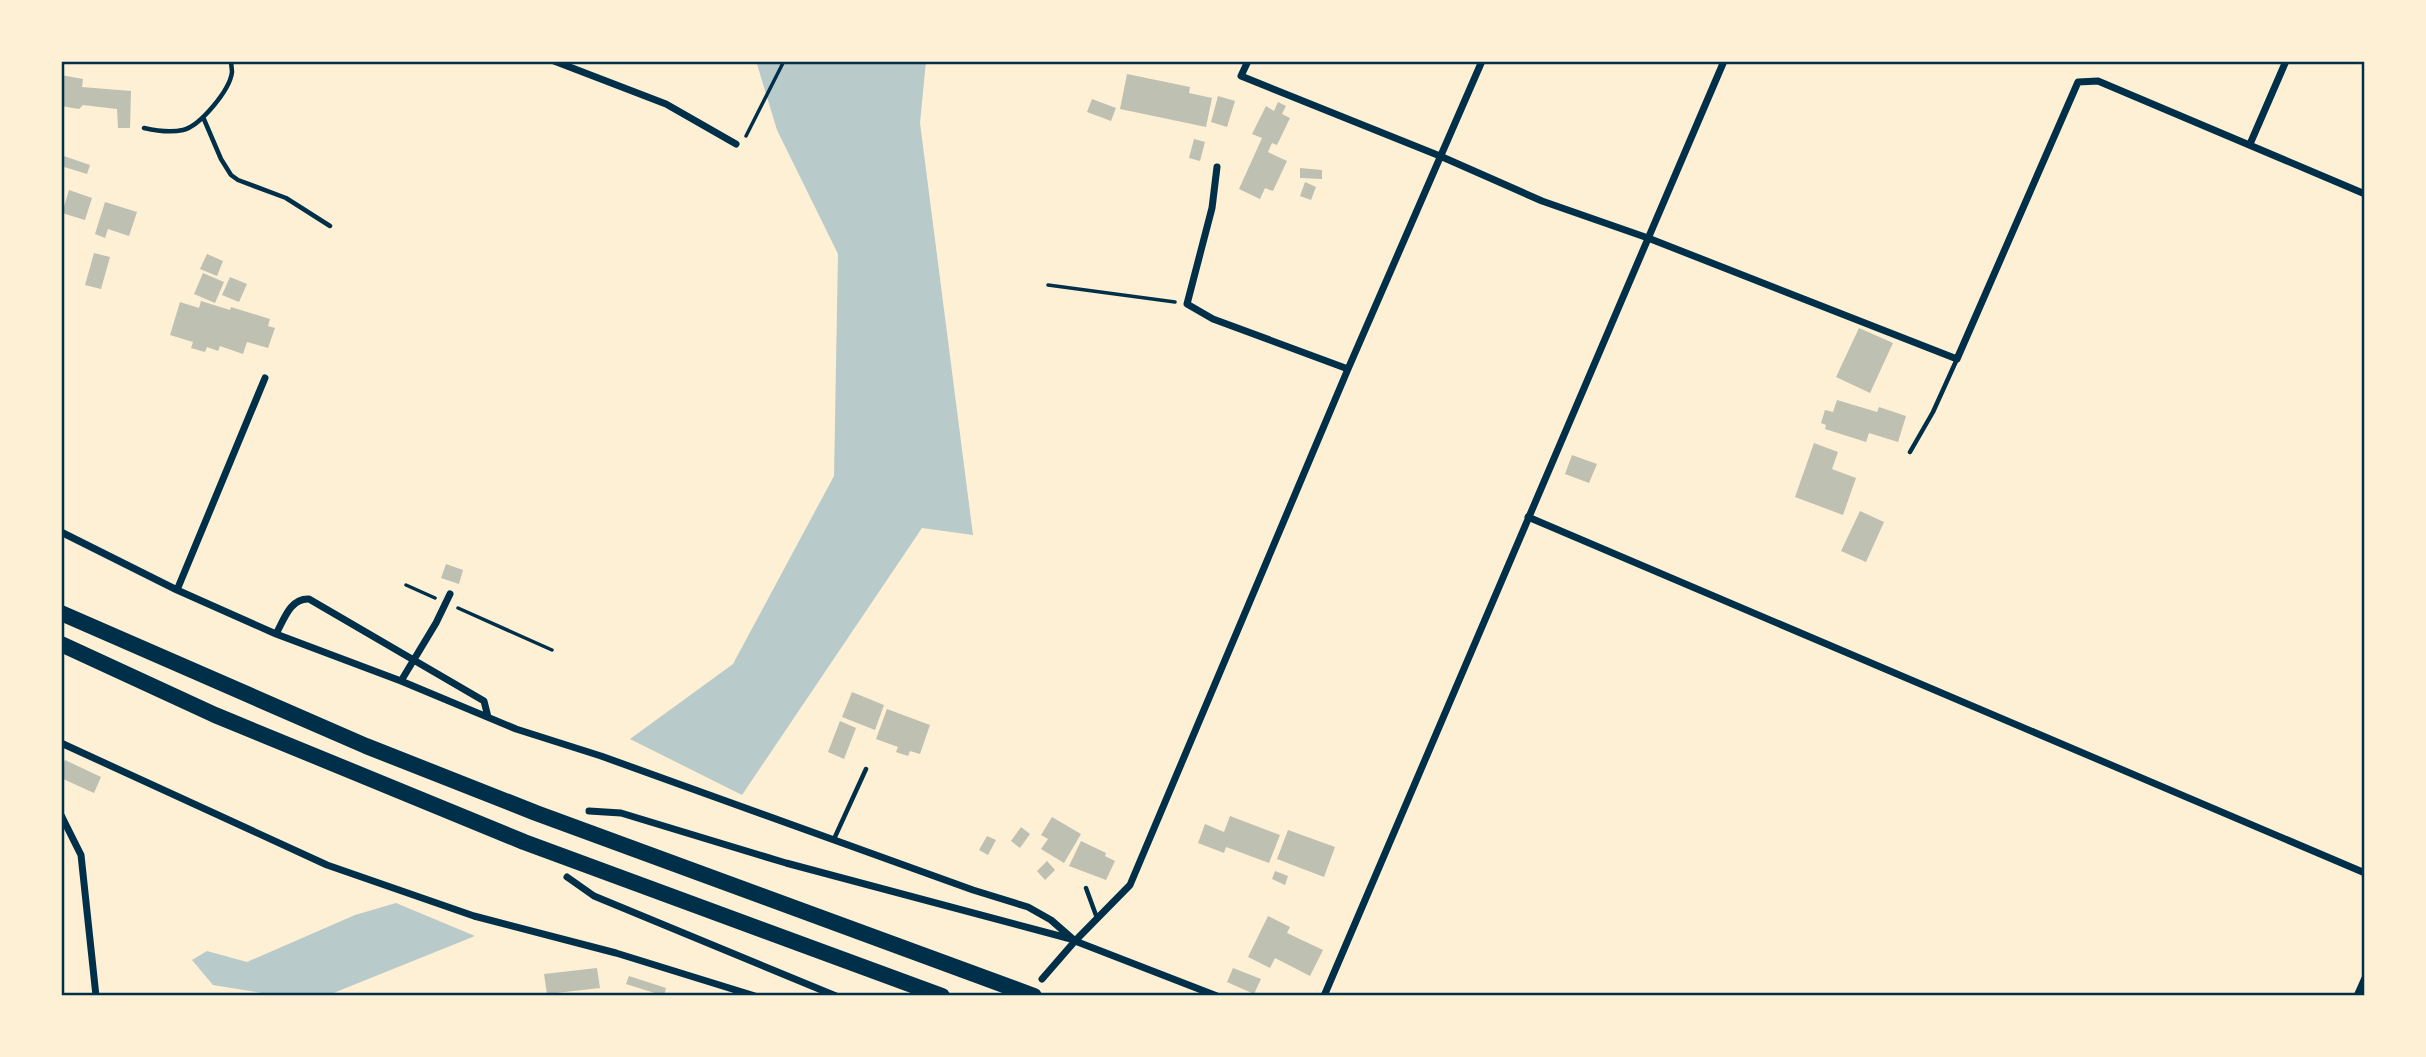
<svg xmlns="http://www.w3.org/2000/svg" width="2426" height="1057" font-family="'Work Sans',sans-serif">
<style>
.green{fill:#b9caca}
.building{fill:#bec0b2}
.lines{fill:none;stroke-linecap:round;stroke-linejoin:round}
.path{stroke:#003049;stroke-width:3.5}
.service{stroke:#003049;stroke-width:4.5}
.minor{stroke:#003049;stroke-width:7}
.motorway{stroke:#003049;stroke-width:16}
.neatline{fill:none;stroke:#003049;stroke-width:2.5}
</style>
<rect width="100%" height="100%" fill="#fdf0d5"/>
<path class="green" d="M 756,61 L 926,61 L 920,123 L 973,535 L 922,528 L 742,795 L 630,739 L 733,664 L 834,476 L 838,254 L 777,130 Z
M 396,903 L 475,936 L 326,996 L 280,996 L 213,985 L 192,960 L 207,951 L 247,962 L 355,915 Z"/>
<path class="building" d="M 1127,74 L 1190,87 L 1189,93 L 1212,98 L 1206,127 L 1120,109 Z
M 61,75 L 83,79 L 82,87 L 131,91 L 130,128 L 118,128 L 117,109 L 83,105 L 79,109 L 61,106 Z
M 1218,96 L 1235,101 L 1227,127 L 1211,122 Z
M 1092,99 L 1116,108 L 1111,121 L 1087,112 Z
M 1278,102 L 1286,106 L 1282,114 L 1290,118 L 1277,145 L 1272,143 L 1268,152 L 1287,161 L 1273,191 L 1265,188 L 1260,199 L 1239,189 L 1262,138 L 1252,134 L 1266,106 L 1274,111 Z
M 1194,139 L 1205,142 L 1200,161 L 1189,158 Z
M 61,155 L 90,165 L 87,174 L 61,166 Z
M 1300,168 L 1322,170 L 1322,179 L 1300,178 Z
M 1305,182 L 1316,187 L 1311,200 L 1300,196 Z
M 69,190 L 92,198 L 85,220 L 62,213 Z
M 105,202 L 137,212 L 129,236 L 108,229 L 105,238 L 95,234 Z
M 94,253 L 110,257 L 101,289 L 85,285 Z
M 207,254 L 223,261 L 217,276 L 200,269 Z
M 203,273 L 224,282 L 215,303 L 194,294 Z
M 230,277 L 247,284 L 239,302 L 222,295 Z
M 201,301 L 230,310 L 231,307 L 270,319 L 268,326 L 275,328 L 268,348 L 247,342 L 243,354 L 220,346 L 218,351 L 207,347 L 205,352 L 191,348 L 193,342 L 170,335 L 180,302 L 199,308 Z
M 1859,328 L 1893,343 L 1870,393 L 1836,377 Z
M 1837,400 L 1877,412 L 1879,407 L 1906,416 L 1898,442 L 1869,433 L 1866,442 L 1825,429 L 1826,425 L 1821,423 L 1825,410 L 1833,412 Z
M 1814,443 L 1838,452 L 1832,469 L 1856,478 L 1843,515 L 1795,497 Z
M 1572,455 L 1597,464 L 1589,483 L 1565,474 Z
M 1860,511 L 1884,522 L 1866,562 L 1841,551 Z
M 446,564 L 463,570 L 459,584 L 441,578 Z
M 852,692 L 884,705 L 875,730 L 842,717 Z
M 887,709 L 930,725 L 920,754 L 910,751 L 908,756 L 896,752 L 898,747 L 876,739 Z
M 840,721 L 856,728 L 844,759 L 828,752 Z
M 65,760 L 101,777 L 94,793 L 61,778 L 61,768 Z
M 1230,816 L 1280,835 L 1269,863 L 1226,847 L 1224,853 L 1198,843 L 1205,824 L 1224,832 Z
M 1052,817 L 1081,834 L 1064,863 L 1041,849 L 1048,839 L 1041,835 Z
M 1021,827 L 1030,834 L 1020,848 L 1011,841 Z
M 1288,830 L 1335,847 L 1324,877 L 1277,859 Z
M 987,836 L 996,840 L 988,855 L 979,850 Z
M 1081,841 L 1106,853 L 1105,856 L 1115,861 L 1106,880 L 1069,866 Z
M 1047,861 L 1055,870 L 1045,880 L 1037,871 Z
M 1275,871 L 1288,876 L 1285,885 L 1272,879 Z
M 1268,916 L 1290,927 L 1287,933 L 1323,950 L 1310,976 L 1275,958 L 1270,968 L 1248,957 Z
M 597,968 L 600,988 L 547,994 L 544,974 Z
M 1233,968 L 1261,979 L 1254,994 L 1227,982 Z
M 629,976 L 666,988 L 664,996 L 626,984 Z"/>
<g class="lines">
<path class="path" d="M 746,136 L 784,61
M 1048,285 L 1175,302
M 406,585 L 435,598
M 458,608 L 552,650"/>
<path class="service" d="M 203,117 L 221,159 L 231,175 L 238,180 L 286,198 L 330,226
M 144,128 C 157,131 170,133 183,130 C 200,126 230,90 232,72 C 232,71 231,62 231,61
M 1910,452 L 1933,412 L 1957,359
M 834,839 L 866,769
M 1086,888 L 1097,918"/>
<path class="minor" d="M 554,61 L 666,104 L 736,144
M 1248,61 L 1241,76 L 1440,156 L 1542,201 L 1648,238 L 1957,359 L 2078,82 L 2098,81 L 2365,194
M 2250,144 L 2286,61
M 1217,167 L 1212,208 L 1187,304 L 1213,319 L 1348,369
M 1528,517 L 2365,873
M 61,532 L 177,590 L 276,634 L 401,681 L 516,729 L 601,756 L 973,890 L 1028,907 L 1051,920 L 1075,941 L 1217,996
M 177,590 L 265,378
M 276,634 C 284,620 290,598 309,599 L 484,701 L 488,717
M 401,681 L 436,623 L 450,594
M 61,743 L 327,865 L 474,916 L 616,953 L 755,996
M 589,811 L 621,813 L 786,863 L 1071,939
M 61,815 L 81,855 L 96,996
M 567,877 L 594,896 L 836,996
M 1042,979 L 1075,941 L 1130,885 L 1348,369 L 1482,61
M 1324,996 L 1724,61
M 2357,996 L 2365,978"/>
<path class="motorway" d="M 61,613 L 366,746 L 536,813 L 1034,996
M 61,644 L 215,715 L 524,842 L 942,996"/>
</g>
<rect width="2426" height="1057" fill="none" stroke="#fdf0d5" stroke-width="126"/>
<rect x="63" y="63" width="2300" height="931" class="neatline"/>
</svg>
